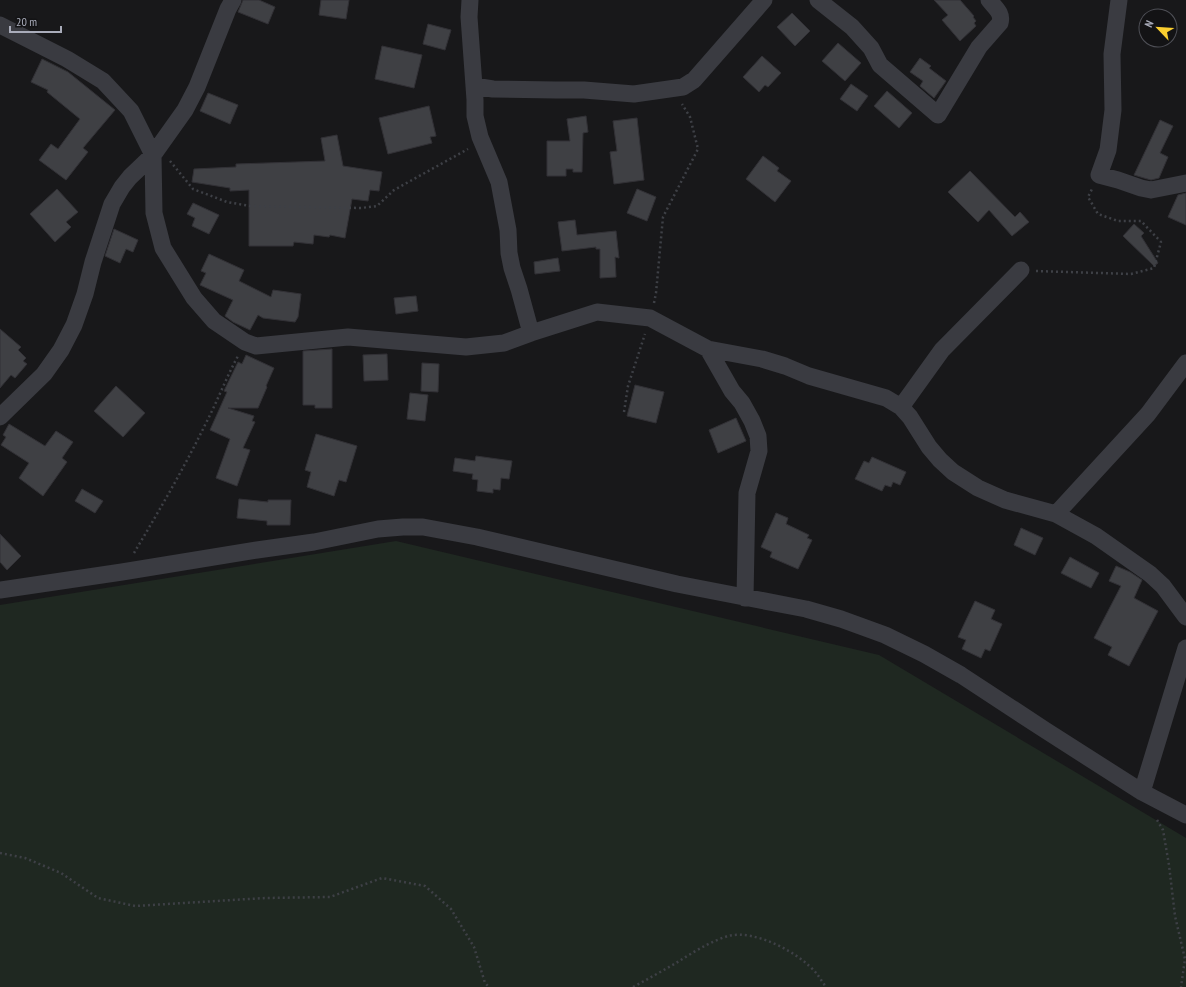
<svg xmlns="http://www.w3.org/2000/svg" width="1186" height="987" font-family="'PT Sans Narrow',sans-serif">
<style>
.green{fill:#1f2821}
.building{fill:#3f4044;stroke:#323136}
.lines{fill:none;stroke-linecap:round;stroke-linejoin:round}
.path{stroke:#3e4046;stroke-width:2.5;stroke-dasharray:2 3;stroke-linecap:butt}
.minor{stroke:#3a3b41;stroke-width:17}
</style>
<rect width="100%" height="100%" fill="#18181a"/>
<path class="green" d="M 396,541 L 879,655 L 1186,838 L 1186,987 L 0,987 L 0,605 Z"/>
<path class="building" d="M 243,0 L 259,0 L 275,7 L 268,24 L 238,12 Z
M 321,0 L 349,0 L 346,19 L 319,15 Z
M 934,0 L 960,0 L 974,16 L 973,17 L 976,21 L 974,23 L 976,26 L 960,41 L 942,20 L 948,15 Z
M 792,13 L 810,31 L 795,46 L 777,27 Z
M 428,24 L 451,30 L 445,50 L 423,44 Z
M 838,43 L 861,63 L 845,81 L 822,61 Z
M 382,46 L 422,55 L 414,88 L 375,79 Z
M 762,56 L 781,73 L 768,87 L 765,85 L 759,92 L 743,77 Z
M 920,58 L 931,66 L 929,68 L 946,81 L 934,98 L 920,86 L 923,81 L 910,72 Z
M 42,59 L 68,72 L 115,110 L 83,148 L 88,152 L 66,180 L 39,160 L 51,144 L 58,149 L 80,119 L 47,92 L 48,90 L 31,82 Z
M 851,84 L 868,96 L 857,111 L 840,99 Z
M 887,91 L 912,113 L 899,128 L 874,106 Z
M 208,93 L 238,105 L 230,124 L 200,111 Z
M 429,106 L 436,136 L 430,137 L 432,143 L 388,154 L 379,118 Z
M 586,116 L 588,132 L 583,133 L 582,172 L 573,172 L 573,169 L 566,169 L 566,176 L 547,176 L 547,141 L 570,141 L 567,119 Z
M 637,118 L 644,180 L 614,184 L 610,152 L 617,151 L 613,121 Z
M 1160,120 L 1173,126 L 1160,153 L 1168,157 L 1159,178 L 1151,180 L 1144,178 L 1134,175 Z
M 337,135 L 343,166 L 382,172 L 379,191 L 370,190 L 368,201 L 352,199 L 345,238 L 330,235 L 329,237 L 314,235 L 313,244 L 294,242 L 293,246 L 249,246 L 249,190 L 230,191 L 230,188 L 192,182 L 194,169 L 236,167 L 236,164 L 325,161 L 321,138 Z
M 763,156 L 779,168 L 777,171 L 791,181 L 775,202 L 746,179 Z
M 970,171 L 1015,217 L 1020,212 L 1029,222 L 1012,236 L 989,210 L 978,222 L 948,192 Z
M 57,189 L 78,212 L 66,222 L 71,227 L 55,242 L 30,214 Z
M 637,189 L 656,197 L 647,221 L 627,213 Z
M 1186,193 L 1186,225 L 1168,217 L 1178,195 Z
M 193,203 L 219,215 L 209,234 L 192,226 L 195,218 L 187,214 Z
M 575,220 L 577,235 L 616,231 L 619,258 L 615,257 L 616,277 L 600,278 L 600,249 L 596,249 L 596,247 L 562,251 L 558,222 Z
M 1134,224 L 1144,233 L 1141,236 L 1158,263 L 1154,266 L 1123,236 Z
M 114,229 L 138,240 L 133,252 L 126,249 L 120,263 L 105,256 Z
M 209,254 L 244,270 L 239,281 L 271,297 L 273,290 L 301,294 L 298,317 L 295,322 L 263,318 L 258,315 L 250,330 L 233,322 L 225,316 L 233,300 L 200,285 L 206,273 L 201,271 Z
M 558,258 L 560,271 L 535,274 L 534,262 Z
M 416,296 L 418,311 L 396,314 L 394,298 Z
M 0,329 L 21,347 L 18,350 L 26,358 L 23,361 L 27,364 L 15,378 L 11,375 L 0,388 Z
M 332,349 L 332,408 L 315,408 L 315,405 L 303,405 L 303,351 Z
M 387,354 L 388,380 L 364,381 L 363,355 Z
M 246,355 L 274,368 L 266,386 L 267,387 L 258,408 L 228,408 L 254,416 L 252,421 L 255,422 L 243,448 L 250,450 L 237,486 L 216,478 L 230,439 L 210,430 L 227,392 L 224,391 L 238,362 L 242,364 Z
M 422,363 L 439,364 L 438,392 L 421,391 Z
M 635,385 L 664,392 L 656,423 L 627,416 Z
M 116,386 L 145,413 L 123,437 L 94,411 Z
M 410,393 L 428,395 L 425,421 L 407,419 Z
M 736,418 L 746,441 L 718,453 L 709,430 Z
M 9,424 L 45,446 L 56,431 L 73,442 L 62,458 L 67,462 L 43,496 L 19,478 L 29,463 L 1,445 L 6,437 L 3,435 Z
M 316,434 L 357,446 L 346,482 L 339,480 L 334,496 L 307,487 L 311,472 L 305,470 Z
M 476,456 L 512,461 L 509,479 L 501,478 L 500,490 L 493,489 L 493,493 L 477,491 L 478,480 L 472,479 L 473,474 L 453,471 L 455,458 L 475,461 Z
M 872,457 L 906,472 L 900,485 L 893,482 L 891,487 L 885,485 L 882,491 L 855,479 L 864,461 L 869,463 Z
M 82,489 L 103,501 L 95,513 L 75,501 Z
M 239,499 L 268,502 L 268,500 L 291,500 L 290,525 L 267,525 L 267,521 L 237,518 Z
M 776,513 L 788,518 L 786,524 L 809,535 L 807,538 L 812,540 L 798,569 L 770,557 L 772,552 L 761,547 Z
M 1021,528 L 1043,538 L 1035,555 L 1014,545 Z
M 0,534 L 21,556 L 7,570 L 0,562 Z
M 1070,557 L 1099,573 L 1091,588 L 1061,573 Z
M 1116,566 L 1130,572 L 1142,580 L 1134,598 L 1158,611 L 1129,666 L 1108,655 L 1112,647 L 1094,638 L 1121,586 L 1109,581 Z
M 975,601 L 995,610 L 991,619 L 1002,624 L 990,651 L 985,649 L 981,658 L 962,649 L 966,640 L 958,637 Z"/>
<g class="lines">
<path class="path" d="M 170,161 L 193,189 L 227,202 L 250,206 L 361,208 L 377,206 L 394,190 L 468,149
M 1036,271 L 1131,274 L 1154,268 L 1161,242 L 1141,221 L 1118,221 L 1098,214 L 1088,197 L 1092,189
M 654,303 L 656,293 L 663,217 L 698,149 L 690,117 L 682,104
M 624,412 L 628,386 L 645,334
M 134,553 C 159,511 184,468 205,425 C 217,402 226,378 238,356
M 1157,820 L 1163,830 L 1169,865 L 1175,916 L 1185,959 L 1181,987
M 0,853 L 25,858 L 61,873 L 98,898 L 135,906 L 265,898 L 330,897 L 382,878 L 425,886 L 451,909 L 474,947 L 485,983 L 489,987
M 633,987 C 648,979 662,971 676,963 C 692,953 709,942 728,936 C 755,929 800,953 817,974 C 820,978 823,983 826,987"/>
<path class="minor" d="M 470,0 L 469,17 L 475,100 L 475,116 L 480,137 L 499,182 L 508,230 L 509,253 L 512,268 L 519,289 L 531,333
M 818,0 L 852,27 L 871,48 L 880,65 L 938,115 L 979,47 L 1000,23 C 1003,13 995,8 989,0
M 1119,0 L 1112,54 L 1113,110 L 1108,150 L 1099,175 L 1118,180 L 1141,188 L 1151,190 L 1186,183
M 0,25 L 67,59 L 103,81 L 131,111 L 153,155 L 154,213 L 163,248 L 194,298 L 214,321 L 245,342 L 256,346 L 348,337 L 466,347 L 504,343 L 531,333 L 597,312 L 650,318 L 708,349 L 762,359 L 785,366 L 809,376 L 886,398 L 901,407 L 910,417 L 929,447 L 940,460 L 953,472 L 978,488 L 1005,500 L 1056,514 L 1096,536 L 1150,574 L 1163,586 L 1186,617
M 474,86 L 493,89 L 556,90 L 584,90 L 634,94 L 683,87 L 694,80 L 764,0
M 708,349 L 732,391 L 742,403 L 752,421 L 758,436 L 759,451 L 747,493 L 745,598
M 901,407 L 942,350 L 1021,270
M 0,417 L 44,374 L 61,350 L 74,325 L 85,294 L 93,262 L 112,204 L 122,187 L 130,177 L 153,155 L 185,110 L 197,87 L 228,9 L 233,0
M 1056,514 L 1148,414 L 1186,363
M 0,590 L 122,572 L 257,550 L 314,542 L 378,529 L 403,527 L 423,527 L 477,537 L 677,584 L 806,609 L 841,619 L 885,635 L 924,654 L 961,675 L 1045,730 L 1142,792 L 1186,815
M 1142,792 L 1186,648"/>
</g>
<g transform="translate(1158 28) rotate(295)"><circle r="19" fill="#131315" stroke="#4f5057"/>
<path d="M0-3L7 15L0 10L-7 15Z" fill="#face2f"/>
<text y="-6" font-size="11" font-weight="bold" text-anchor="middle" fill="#a9acba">N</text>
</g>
<path d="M10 26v6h51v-6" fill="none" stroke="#a9acba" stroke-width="2"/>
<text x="16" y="26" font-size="12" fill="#a9acba" stroke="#131315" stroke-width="3" paint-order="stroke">20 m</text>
</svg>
